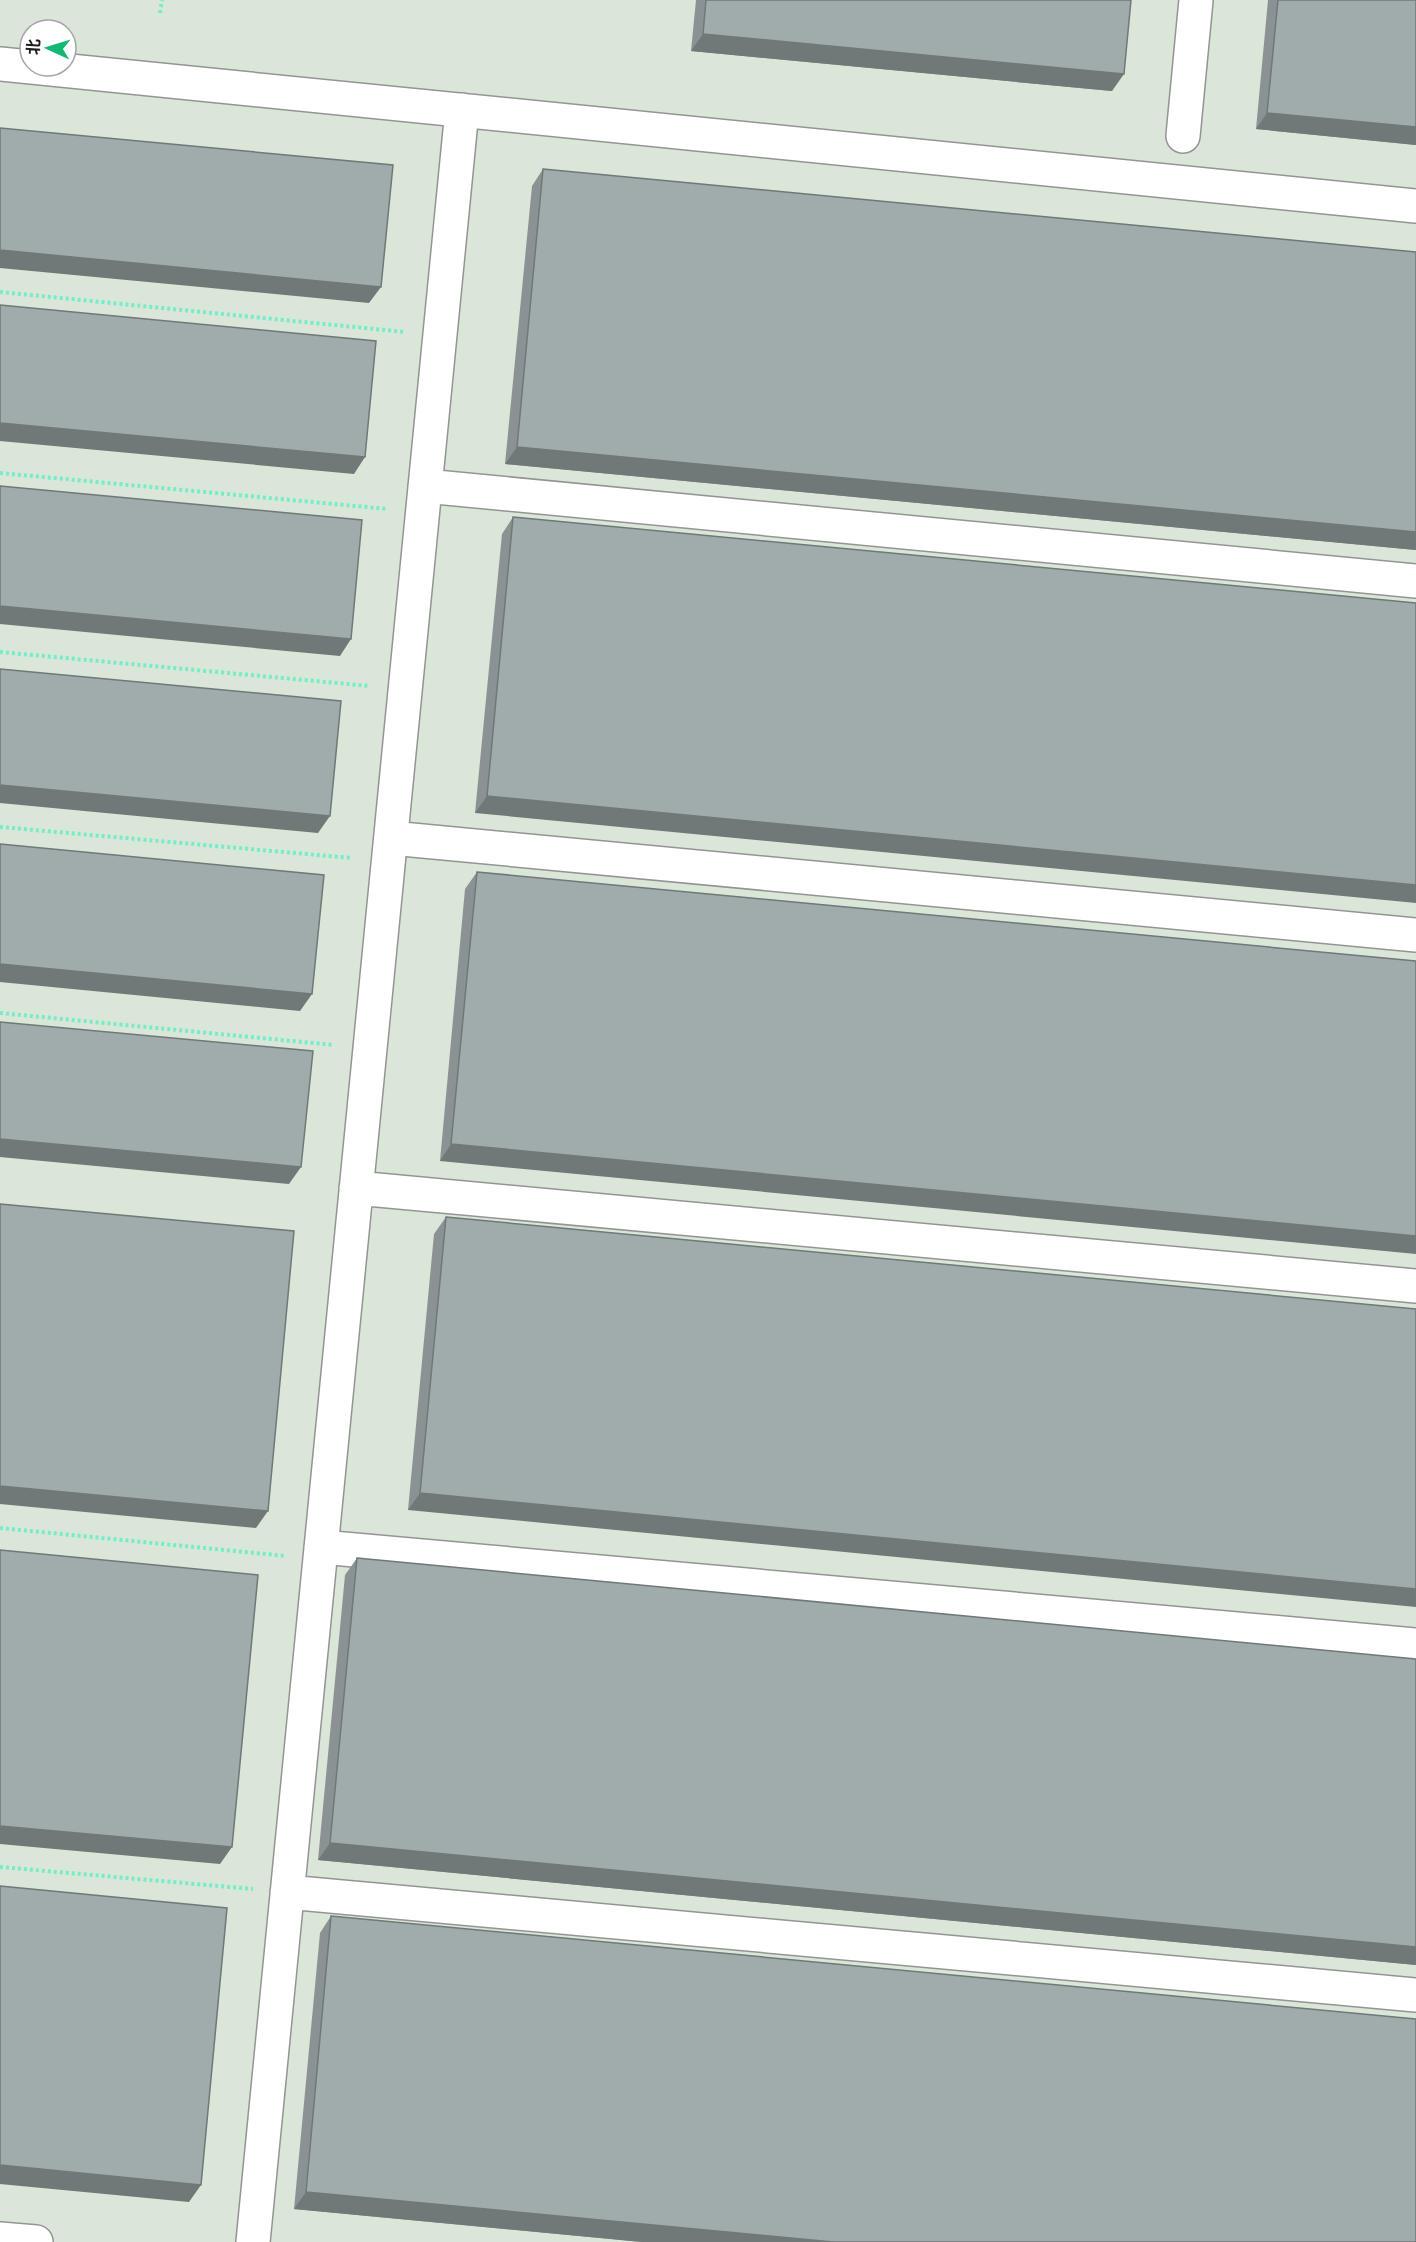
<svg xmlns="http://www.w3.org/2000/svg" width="1416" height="2242" font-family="Montserrat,'Noto Sans SC',sans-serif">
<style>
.industrial{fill:#dae6d7;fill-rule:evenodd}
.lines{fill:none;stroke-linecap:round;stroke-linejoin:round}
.minor-casing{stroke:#949494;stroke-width:36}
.path{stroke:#76ecc8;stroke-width:4;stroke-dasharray:3 3;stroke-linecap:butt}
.minor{stroke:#fff;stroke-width:33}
.wall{fill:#8a9394}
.shaded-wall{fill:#707878}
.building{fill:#a0abac;stroke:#707878;stroke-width:1.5}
</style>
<rect width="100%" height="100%" fill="#e4ebed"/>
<path class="industrial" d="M 0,0 L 1416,0 L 1416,2242 L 0,2242 ZM 30,30 L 66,30 L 66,66 L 30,66 Z"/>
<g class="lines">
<g class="minor-casing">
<path id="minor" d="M 0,64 L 1416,206
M 1183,136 L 1196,0
M 425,486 L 1416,581
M 391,838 L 1416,935
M 356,1188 L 1416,1286
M 321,1547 L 1416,1645
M 287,1892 L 1416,1995
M 0,2239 L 36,2242
M 253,2242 L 462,110"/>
</g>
<path class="path" d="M 160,13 L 162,0
M 0,292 L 405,332
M 0,473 L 388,509
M 0,652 L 370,686
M 0,827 L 352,858
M 0,1013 L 334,1045
M 0,1528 L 286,1556
M 0,1867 L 253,1889"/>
<use href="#minor" class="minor"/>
</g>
<path class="wall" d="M 696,0 L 1131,0 L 1112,91 L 691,51 Z
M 1268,0 L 1416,0 L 1416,145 L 1256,129 Z
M 543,169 L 1416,252 L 1416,550 L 505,464 L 532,186 Z
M 513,517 L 1416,603 L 475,813 L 502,534 Z
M 477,872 L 1416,961 L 440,1161 L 465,889 Z
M 446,1217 L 1416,1309 L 408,1510 L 434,1234 Z
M 357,1558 L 1416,1659 L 1416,1965 L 318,1860 L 345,1575 Z
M 331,1916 L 1416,2242 L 642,2242 L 294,2209 L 320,1933 Z"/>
<path class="shaded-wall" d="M 703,34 L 1124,74 L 1112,91 L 691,51 Z
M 1267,113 L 1416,127 L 1416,145 L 1256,129 Z
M 0,250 L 381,287 L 369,303 L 0,268 Z
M 0,423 L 365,457 L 354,474 L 0,441 Z
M 517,447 L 1416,532 L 1416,550 L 505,464 Z
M 0,606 L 351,639 L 340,656 L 0,624 Z
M 0,785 L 330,816 L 318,833 L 0,803 Z
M 487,796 L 1416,885 L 1416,903 L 475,813 Z
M 0,964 L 312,994 L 300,1011 L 0,982 Z
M 0,1139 L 301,1167 L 289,1184 L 0,1157 Z
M 451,1144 L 1416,1236 L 1416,1254 L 440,1161 Z
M 0,1486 L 268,1511 L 256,1528 L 0,1504 Z
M 420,1493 L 1416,1589 L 1416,1607 L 408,1510 Z
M 0,1826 L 232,1847 L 220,1864 L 0,1844 Z
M 330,1843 L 1416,1947 L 1416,1965 L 318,1860 Z
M 0,2165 L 201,2185 L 189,2202 L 0,2184 Z
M 306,2192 L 833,2242 L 642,2242 L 294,2209 Z"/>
<path class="building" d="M 706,0 L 1131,0 L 1124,74 L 703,34 Z
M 1278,0 L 1416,0 L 1416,127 L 1267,113 Z
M 0,128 L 393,165 L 381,287 L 0,250 Z
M 543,169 L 1416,252 L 1416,532 L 517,447 Z
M 0,305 L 376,341 L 365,457 L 0,423 Z
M 0,486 L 362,520 L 351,639 L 0,606 Z
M 513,517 L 1416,603 L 1416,885 L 487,796 Z
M 0,669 L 341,701 L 330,816 L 0,785 Z
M 0,844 L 324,875 L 312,994 L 0,964 Z
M 477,872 L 1416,961 L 1416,1236 L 451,1144 Z
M 0,1022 L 313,1051 L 301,1167 L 0,1139 Z
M 0,1204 L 294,1231 L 268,1511 L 0,1486 Z
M 446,1217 L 1416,1309 L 1416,1589 L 420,1493 Z
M 0,1550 L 258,1575 L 232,1847 L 0,1826 Z
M 357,1558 L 1416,1659 L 1416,1947 L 330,1843 Z
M 0,1886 L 227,1908 L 201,2185 L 0,2165 Z
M 331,1916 L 1416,2019 L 1416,2242 L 833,2242 L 306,2192 Z"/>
<g transform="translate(48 48) rotate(274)"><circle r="28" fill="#ffffff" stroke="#a5a5a5" stroke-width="1.5"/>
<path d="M0-4.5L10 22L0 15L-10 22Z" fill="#13b874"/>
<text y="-9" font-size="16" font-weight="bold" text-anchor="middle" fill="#1d1d1d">北</text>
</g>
</svg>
